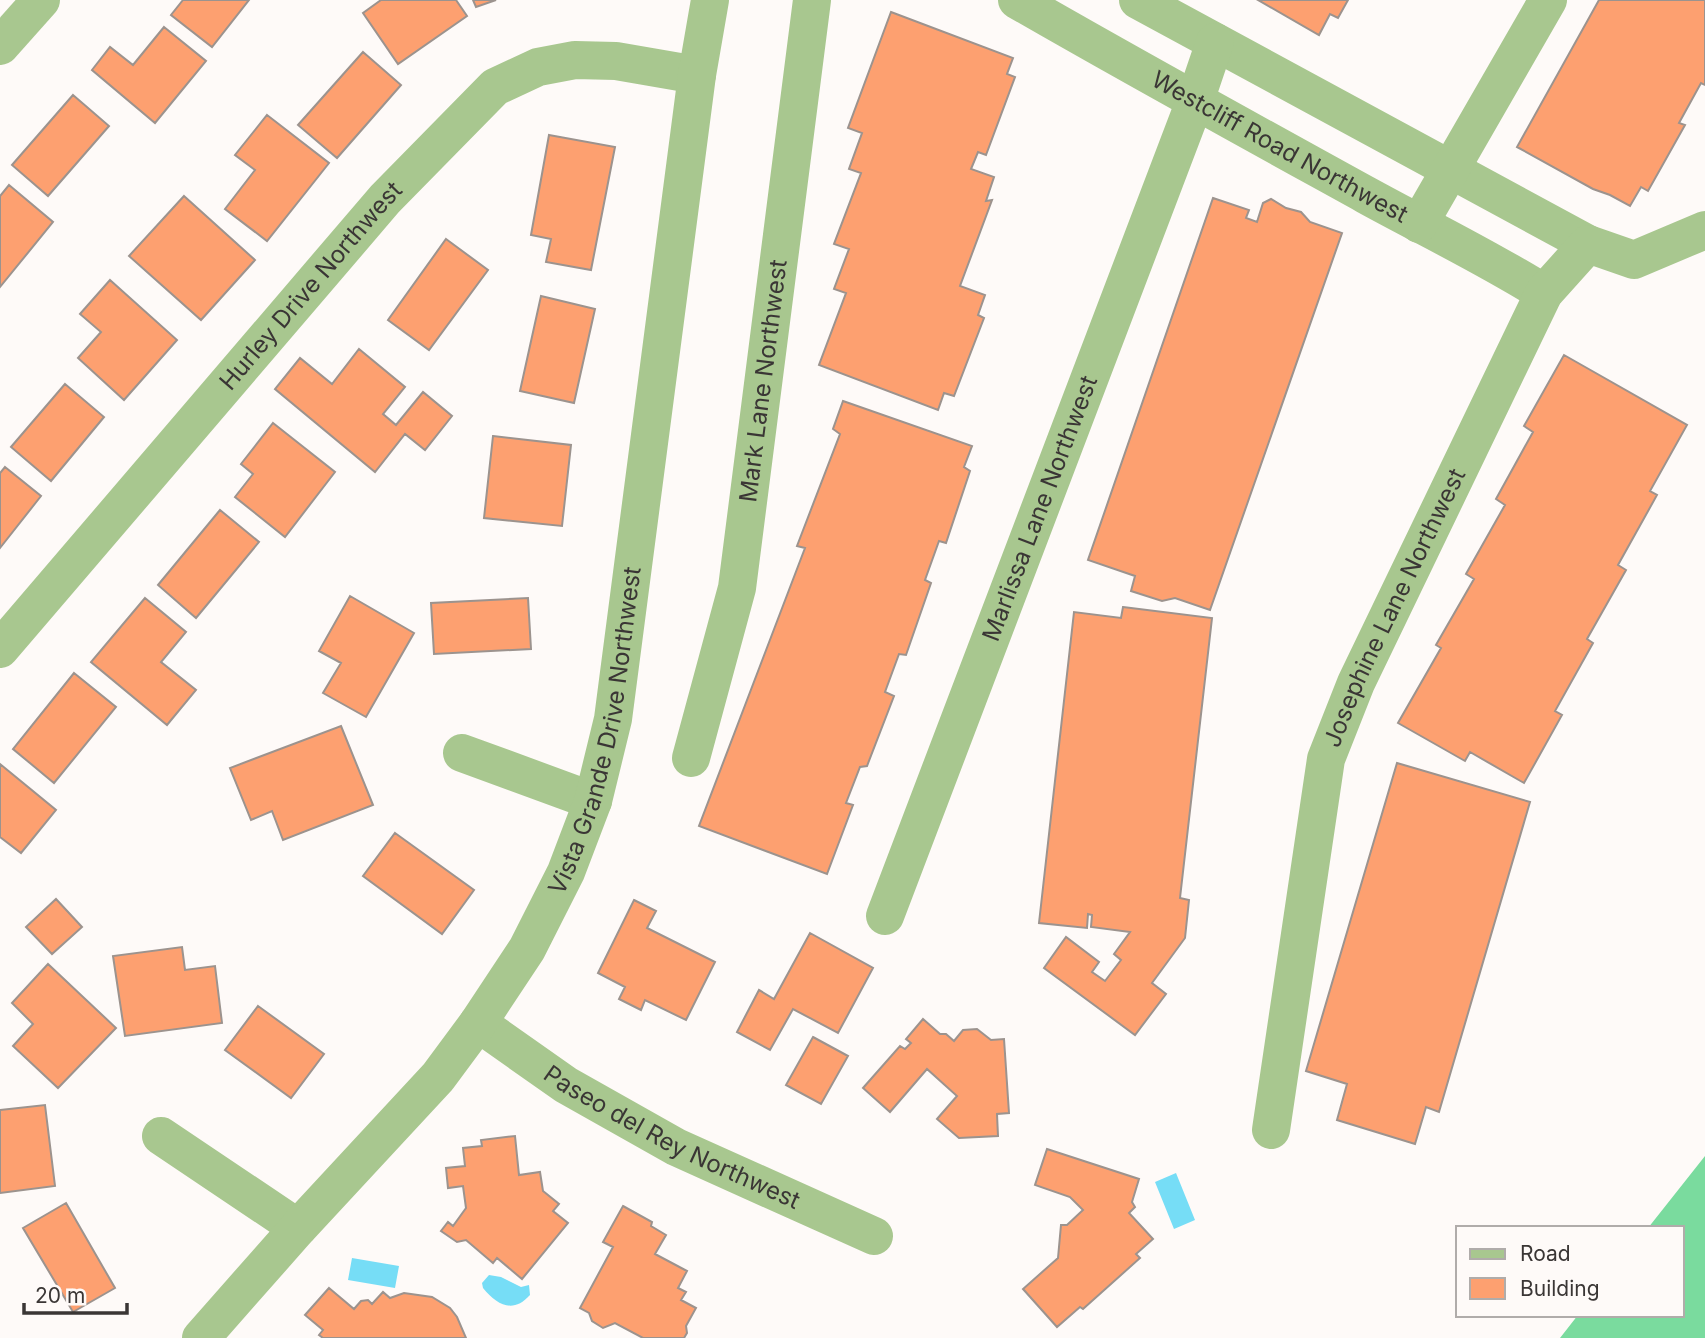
<svg xmlns="http://www.w3.org/2000/svg" width="1705" height="1338" font-family="Inter,sans-serif">
<style>
.forest{fill:#7adb9e}
.water{fill:#76ddf6}
.building{fill:#fda070;stroke:#9c938e;stroke-width:2}
.lines{fill:none;stroke-linecap:round;stroke-linejoin:round}
.minor{stroke:#a8c78f;stroke-width:38}
.labels{text-anchor:middle;stroke-width:5;stroke-linejoin:round;paint-order:stroke}
.street-label{font-size:24px;fill:#3a3635;stroke:#fefaf8}
</style>
<rect width="100%" height="100%" fill="#fefaf8"/>
<path class="forest" d="M 1705,1156 L 1705,1338 L 1560,1338 L 1578,1315 L 1682,1315 L 1682,1228 L 1648,1228 Z"/>
<path class="water" d="M 1176,1173 L 1195,1220 L 1174,1229 L 1155,1182 Z
M 352,1258 L 399,1266 L 395,1288 L 348,1280 Z
M 489,1275 L 501,1277 L 521,1287 L 529,1285 L 530,1295 C 513,1314 497,1305 483,1288 L 482,1283 Z"/>
<path class="building" d="M 183,0 L 249,0 L 212,47 L 171,15 Z
M 381,0 L 456,0 L 467,16 L 398,64 L 363,13 Z
M 473,0 L 496,0 L 476,7 Z
M 1258,0 L 1348,0 L 1338,18 L 1330,14 L 1319,35 Z
M 1599,0 L 1705,0 L 1705,85 L 1701,83 L 1679,123 L 1685,125 L 1648,191 L 1641,187 L 1630,206 L 1610,195 L 1593,189 L 1517,147 Z
M 891,12 L 1013,58 L 1007,74 L 1015,77 L 986,155 L 978,152 L 971,169 L 994,177 L 986,201 L 992,200 L 960,286 L 985,295 L 978,315 L 984,318 L 954,396 L 944,393 L 938,410 L 819,365 L 846,293 L 834,289 L 849,249 L 834,244 L 861,173 L 849,169 L 862,133 L 848,128 Z
M 164,27 L 206,61 L 155,123 L 92,70 L 110,47 L 133,65 Z
M 363,52 L 401,85 L 337,158 L 298,125 Z
M 73,95 L 109,126 L 48,196 L 12,165 Z
M 267,115 L 329,163 L 267,241 L 225,209 L 255,170 L 235,155 Z
M 549,135 L 615,147 L 591,270 L 546,262 L 551,239 L 531,235 Z
M 9,185 L 53,222 L 0,287 L 0,196 Z
M 184,196 L 255,260 L 201,320 L 129,256 Z
M 1213,198 L 1249,210 L 1246,218 L 1257,222 L 1263,203 L 1271,199 L 1286,208 L 1301,212 L 1310,222 L 1342,233 L 1210,610 L 1175,598 L 1162,601 L 1131,591 L 1135,576 L 1088,560 Z
M 446,239 L 488,270 L 429,350 L 388,320 Z
M 110,280 L 177,340 L 124,400 L 78,358 L 101,332 L 80,314 Z
M 541,296 L 595,309 L 574,403 L 520,391 Z
M 359,349 L 405,387 L 383,414 L 396,425 L 423,392 L 452,416 L 425,450 L 405,434 L 375,472 L 275,389 L 300,358 L 332,384 Z
M 1564,355 L 1687,425 L 1650,491 L 1657,495 L 1618,565 L 1626,570 L 1587,639 L 1593,643 L 1555,711 L 1562,715 L 1524,783 L 1470,752 L 1465,761 L 1398,723 L 1441,648 L 1436,645 L 1474,579 L 1466,574 L 1505,505 L 1496,499 L 1533,432 L 1524,426 Z
M 65,384 L 104,417 L 51,481 L 11,447 Z
M 843,401 L 972,446 L 964,467 L 970,471 L 946,543 L 939,541 L 925,580 L 931,583 L 906,655 L 899,654 L 885,692 L 894,696 L 867,766 L 860,767 L 846,803 L 853,805 L 827,874 L 699,826 L 805,548 L 797,546 L 840,434 L 833,429 Z
M 273,423 L 335,472 L 285,537 L 235,497 L 253,474 L 241,464 Z
M 493,436 L 571,445 L 562,526 L 484,518 Z
M 5,467 L 41,496 L 0,548 L 0,473 Z
M 220,510 L 259,542 L 196,618 L 158,585 Z
M 350,596 L 414,633 L 366,717 L 323,693 L 341,663 L 319,651 Z
M 145,598 L 186,632 L 161,662 L 196,690 L 167,725 L 91,662 Z
M 528,598 L 531,649 L 434,654 L 431,603 Z
M 1123,607 L 1212,618 L 1180,898 L 1189,900 L 1185,938 L 1152,983 L 1166,994 L 1135,1035 L 1044,968 L 1066,937 L 1099,962 L 1092,972 L 1105,981 L 1121,960 L 1114,954 L 1130,932 L 1091,927 L 1092,915 L 1088,914 L 1087,928 L 1039,923 L 1074,612 L 1121,618 Z
M 74,673 L 116,707 L 54,783 L 13,749 Z
M 341,726 L 373,805 L 283,840 L 272,811 L 251,820 L 230,768 Z
M 1397,763 L 1530,802 L 1439,1112 L 1426,1107 L 1415,1144 L 1337,1120 L 1347,1084 L 1306,1071 Z
M 0,764 L 56,810 L 21,853 L 0,837 Z
M 395,833 L 474,890 L 442,934 L 363,876 Z
M 56,899 L 82,927 L 52,954 L 26,927 Z
M 634,900 L 656,911 L 647,928 L 715,962 L 686,1020 L 645,1000 L 641,1010 L 619,999 L 625,987 L 598,973 Z
M 810,933 L 873,968 L 838,1033 L 793,1009 L 770,1050 L 737,1032 L 759,990 L 774,999 Z
M 182,947 L 185,970 L 215,966 L 222,1023 L 125,1036 L 113,956 Z
M 48,964 L 116,1028 L 58,1088 L 13,1046 L 33,1024 L 12,1003 Z
M 258,1006 L 324,1054 L 291,1098 L 225,1050 Z
M 923,1019 L 940,1034 L 946,1034 L 954,1041 L 963,1030 L 977,1029 L 991,1040 L 1004,1039 L 1009,1113 L 997,1114 L 998,1136 L 959,1138 L 937,1119 L 957,1096 L 927,1069 L 890,1112 L 863,1088 L 900,1046 L 905,1049 L 911,1043 L 906,1039 Z
M 813,1037 L 848,1056 L 821,1104 L 786,1085 Z
M 45,1105 L 55,1186 L 0,1193 L 0,1110 Z
M 515,1136 L 519,1175 L 540,1172 L 543,1191 L 559,1204 L 553,1211 L 568,1223 L 522,1279 L 497,1258 L 493,1263 L 466,1240 L 457,1242 L 441,1231 L 448,1222 L 453,1226 L 466,1208 L 463,1186 L 448,1188 L 446,1168 L 465,1166 L 463,1148 L 482,1146 L 481,1140 Z
M 1047,1149 L 1139,1179 L 1132,1202 L 1135,1207 L 1129,1213 L 1153,1239 L 1136,1254 L 1140,1258 L 1083,1309 L 1080,1307 L 1057,1327 L 1023,1289 L 1058,1258 L 1061,1225 L 1067,1225 L 1083,1210 L 1070,1197 L 1035,1185 Z
M 66,1203 L 115,1288 L 73,1312 L 23,1228 Z
M 623,1206 L 652,1222 L 651,1226 L 666,1235 L 655,1254 L 687,1271 L 678,1288 L 686,1292 L 681,1300 L 696,1308 L 686,1326 L 687,1333 L 684,1338 L 643,1338 L 615,1323 L 603,1328 L 592,1321 L 589,1313 L 580,1308 L 613,1247 L 603,1242 Z
M 329,1288 L 354,1309 L 361,1301 L 368,1300 L 372,1304 L 383,1292 L 390,1298 L 404,1293 L 432,1297 L 450,1308 L 457,1317 L 466,1338 L 323,1338 L 319,1335 L 323,1330 L 305,1315 Z"/>
<g class="lines">
<g class="minor">
<path id="s1" d="M 1017,0 C 1133,67 1250,131 1366,195 C 1426,228 1487,257 1544,293"/>
<path d="M 1138,0 L 1588,244"/>
<path d="M 0,46 L 41,0"/>
<path d="M 1419,224 L 1548,0"/>
<path id="s2" d="M 0,649 L 385,199 L 495,87 L 538,67 L 575,60 L 616,61 L 697,75"/>
<path d="M 462,753 L 593,801"/>
<path id="s3" d="M 691,758 L 737,588 L 812,0"/>
<path id="s4" d="M 885,916 L 1195,101 L 1215,42"/>
<path id="s5" d="M 478,1023 L 566,1085 L 676,1147 L 874,1236"/>
<path id="s6" d="M 1271,1130 L 1326,759 L 1356,683 L 1544,293 L 1588,244 L 1634,260 L 1705,230"/>
<path d="M 161,1136 L 298,1228"/>
<path id="s7" d="M 201,1338 L 298,1228 L 438,1077 L 478,1023 L 527,949 L 566,872 L 593,801 L 613,719 L 697,75 L 710,0"/>
</g>
</g>
<g class="labels">
<g class="street-label">
<text dy="8" stroke="none"><textPath href="#s1" startOffset="301">Westcliff Road Northwest</textPath></text>
<text dy="8" stroke="none"><textPath href="#s2" startOffset="478">Hurley Drive Northwest</textPath></text>
<text dy="8" stroke="none"><textPath href="#s3" startOffset="385">Mark Lane Northwest</textPath></text>
<text dy="8" stroke="none"><textPath href="#s4" startOffset="436">Marlissa Lane Northwest</textPath></text>
<text dy="8" stroke="none"><textPath href="#s6" startOffset="541">Josephine Lane Northwest</textPath></text>
<text dy="8" stroke="none"><textPath href="#s7" startOffset="740">Vista Grande Drive Northwest</textPath></text>
<text dy="8" stroke="none"><textPath href="#s5" startOffset="226">Paseo del Rey Northwest</textPath></text>
</g>
</g>
<rect x="1456" y="1226" width="228" height="91" fill="#fefaf8" stroke="#b0acaa" stroke-width="2"/>
<rect x="1470" y="1249" width="35" height="10" fill="#a8c78f" stroke="#b0acaa" stroke-width="2"/>
<text x="1520" y="1261" font-size="21" fill="#3a3635">Road</text>
<rect x="1470" y="1278" width="35" height="21" fill="#fda070" stroke="#b0acaa" stroke-width="2"/>
<text x="1520" y="1296" font-size="21" fill="#3a3635">Building</text>
<path d="M24 1303v10h103v-10" fill="none" stroke="#3a3635" stroke-width="3.5"/>
<text x="35" y="1303" font-size="21" fill="#3a3635" stroke="#fefaf8" stroke-width="5" paint-order="stroke">20 m</text>
</svg>
